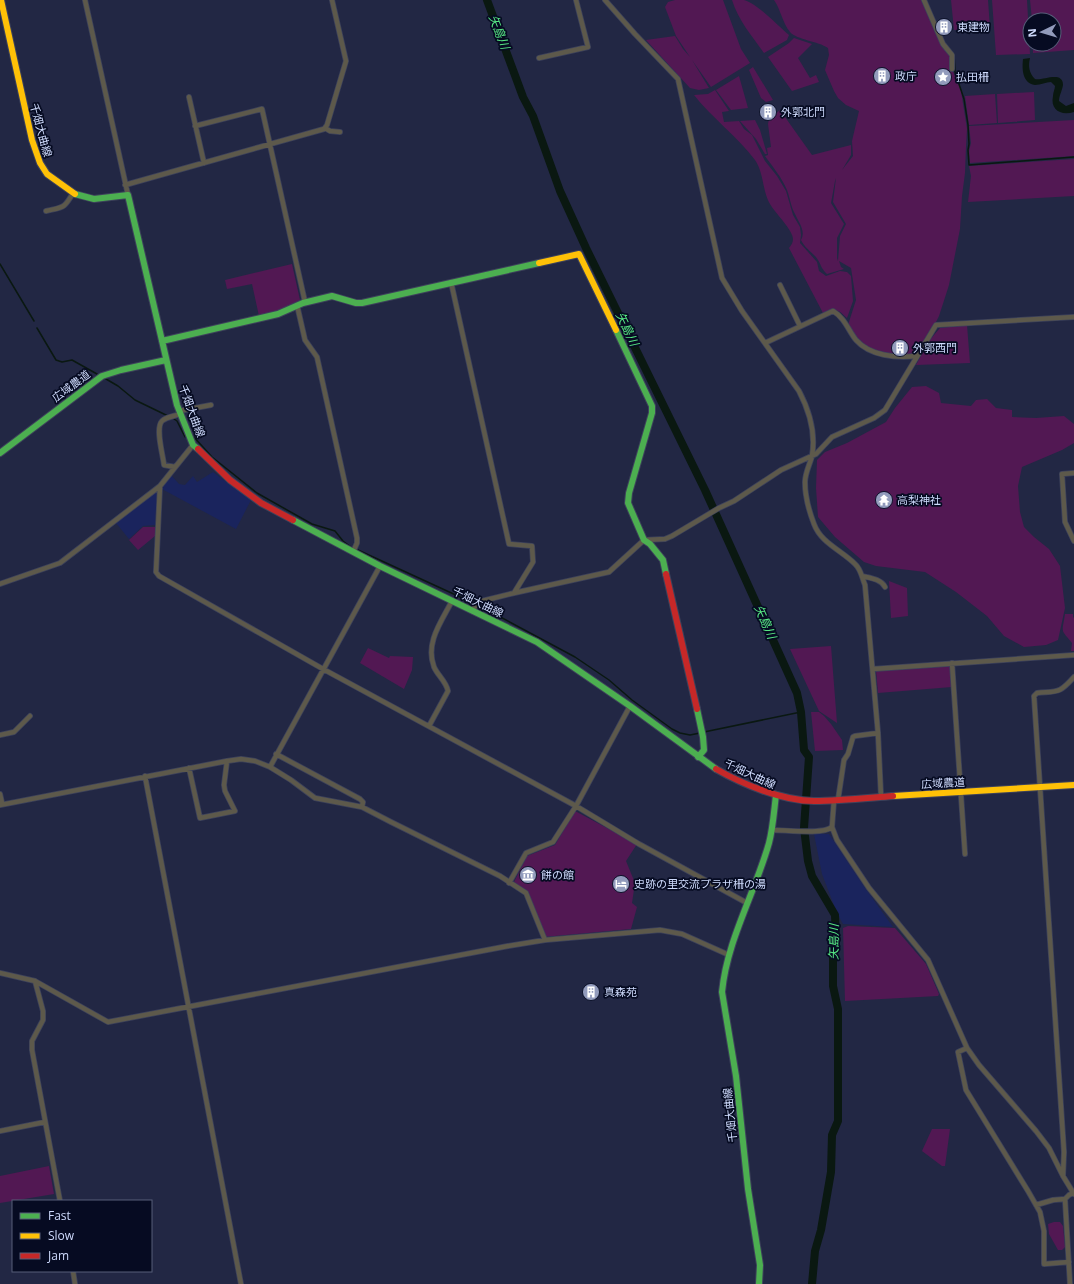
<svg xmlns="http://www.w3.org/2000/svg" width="1074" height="1284" font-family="'Open Sans','Noto Sans JP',sans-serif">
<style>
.built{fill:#1a245d}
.green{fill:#521853;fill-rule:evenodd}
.water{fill:#0a1811}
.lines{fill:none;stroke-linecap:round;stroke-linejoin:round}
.stream{stroke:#0a1811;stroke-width:1.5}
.river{stroke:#0a1811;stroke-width:8}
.street-casing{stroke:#3d425b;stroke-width:6}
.fast-casing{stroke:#3d425b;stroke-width:8}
.slow-casing{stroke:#3d425b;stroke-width:8}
.jam-casing{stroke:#3d425b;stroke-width:8}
.street{stroke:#5d594b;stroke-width:4.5}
.fast{stroke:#4caf50;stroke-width:6}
.slow{stroke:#ffc107;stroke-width:6}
.jam{stroke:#c62828;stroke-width:6}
.labels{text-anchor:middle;stroke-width:3.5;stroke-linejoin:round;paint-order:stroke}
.poi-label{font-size:11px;fill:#cedafc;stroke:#060b22;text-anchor:start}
.street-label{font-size:11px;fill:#cedafc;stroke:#060b22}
.water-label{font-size:12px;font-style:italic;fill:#57e884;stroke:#060b22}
</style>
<rect width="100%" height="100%" fill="#222744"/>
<path class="built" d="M 213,472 L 251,500 L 236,529 L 162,489 L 171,475 L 179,484 L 185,485 L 193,476 L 197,482 Z
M 157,491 L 155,525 L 143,526 L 129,539 L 116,523 Z
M 814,834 L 829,834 L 863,885 L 893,927 L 843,924 L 837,913 L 822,874 Z"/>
<path class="green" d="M 675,0 L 723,0 L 741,49 L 750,63 L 711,87 L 692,60 L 709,88 L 699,90 L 690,88 L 646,40 L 675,36 L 683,49 L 690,57 L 676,36 L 665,7 L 668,2 Z
M 732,0 C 736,0 741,0 744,0 C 757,3 778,26 789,35 L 787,40 L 764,53 C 752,36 738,20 732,0 Z
M 774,0 L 924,0 L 943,44 L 952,55 L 952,69 L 961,91 L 967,129 L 966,147 L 965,173 L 962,196 L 960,229 L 949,285 L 939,316 L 929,336 L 916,356 L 882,354 L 860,343 L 848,325 L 856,300 L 851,268 L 839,261 L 841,267 L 844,269 L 827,274 C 821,268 822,267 818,260 C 814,253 805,249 801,240 C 806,231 799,223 795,214 C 791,207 790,198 787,190 C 782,178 773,167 765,156 L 768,155 L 767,148 L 771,147 L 768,124 L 769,119 L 780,110 L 812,155 L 851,145 L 851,155 L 842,170 L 853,156 L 852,141 L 859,111 L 846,105 L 838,98 L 834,91 L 825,70 L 829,55 L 828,48 C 818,41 797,40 790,32 C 782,22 781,10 774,0 ZM 836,178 L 833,202 L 846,224 L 840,236 L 838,261 L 837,258 L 837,238 L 844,224 L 831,203 L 835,181 Z
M 951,0 L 988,0 L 990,28 L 954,30 Z
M 992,0 L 1027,0 L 1030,54 L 996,55 Z
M 1030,0 L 1074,0 L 1074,50 L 1033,53 L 1033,44 L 1054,44 L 1054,20 L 1032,20 Z
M 794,38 L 812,44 L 798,58 L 810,78 L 816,75 L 819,82 L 792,91 L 768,57 L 789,43 Z
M 753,67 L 773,100 L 766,102 L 761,98 L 749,70 Z
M 739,76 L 748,108 L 731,110 L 716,90 Z
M 715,90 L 729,111 L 722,112 L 724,122 L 739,121 L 744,129 L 752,135 L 765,161 L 777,176 L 786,191 L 793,215 L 800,227 L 801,235 L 800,243 L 817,262 L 819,271 L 826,276 L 840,271 L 847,272 L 851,276 L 853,301 L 847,318 C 837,308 836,309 823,313 L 789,248 C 791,245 793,243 793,239 C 793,230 775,213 770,204 C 762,190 764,173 755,160 C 737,136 712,118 694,95 L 708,94 Z
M 1034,92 L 1035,120 L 998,123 L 997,94 Z
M 995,94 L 997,123 L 969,125 L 965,96 Z
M 755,120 L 760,130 L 767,154 L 765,154 L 756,139 L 740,121 Z
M 1074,120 L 1074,156 L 970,163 L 969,151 L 971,143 L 969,126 Z
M 1074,159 L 1074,196 L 968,202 L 971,176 L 969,166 Z
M 292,264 L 300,300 L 278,311 L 259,316 L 252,284 L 227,289 L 225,280 Z
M 967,325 L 970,363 L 916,365 L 929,341 L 940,328 Z
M 926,386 L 939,393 L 941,403 L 971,406 L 976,400 L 987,399 L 996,408 L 1012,410 L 1012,417 L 1036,418 L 1064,416 L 1074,424 L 1074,443 L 1062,450 L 1022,467 L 1018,486 L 1020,512 L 1024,527 L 1034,537 L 1049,549 L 1060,566 L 1065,608 L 1058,640 L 1046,645 L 1024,647 L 1004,636 L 987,616 L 956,592 L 925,572 L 876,566 L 864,562 L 835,537 L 818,517 L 816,488 L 817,460 L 825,452 L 847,443 L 886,422 L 895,408 L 912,387 Z
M 143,527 L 155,527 L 155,536 L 138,550 L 129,540 Z
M 889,581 L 907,588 L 908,616 L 891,618 Z
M 1065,614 L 1073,614 L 1073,617 L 1074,618 L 1074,651 L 1071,651 L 1072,643 C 1060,628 1062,634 1065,614 Z
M 831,646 L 837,723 L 819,711 L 790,649 Z
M 368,648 L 389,658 L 390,656 L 413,657 L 412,670 L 404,689 L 360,663 Z
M 950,665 L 952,687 L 878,693 L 876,670 Z
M 811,712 L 819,712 L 824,716 L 831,724 L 842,740 L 843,750 L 815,751 Z
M 575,811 L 637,844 L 626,861 L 635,883 L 632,903 L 637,907 L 631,929 L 544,937 L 528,893 L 514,882 L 527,856 L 555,845 Z
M 848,926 L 895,928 L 926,964 L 939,994 L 938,996 L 845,1001 L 843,928 Z
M 932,1129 L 950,1129 L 945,1166 L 942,1166 L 922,1151 Z
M 49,1166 L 54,1194 L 0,1203 L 0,1176 Z
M 1054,1222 L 1060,1222 L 1063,1226 L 1065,1247 L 1062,1250 L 1058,1250 L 1049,1234 L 1048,1224 Z"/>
<path class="water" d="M 1030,58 C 1028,66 1029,73 1035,79 C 1042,81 1063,70 1063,85 C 1062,91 1059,96 1059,101 L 1066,106 L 1074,103 L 1074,112 C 1061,116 1050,110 1053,96 C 1053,92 1055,89 1055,86 L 1051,82 C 1046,82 1041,85 1035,85 C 1022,83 1022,69 1023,59 Z"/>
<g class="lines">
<path class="stream" d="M 948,47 L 954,54 L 955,72 L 964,99 L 968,125 L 969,144 L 968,150 L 969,165 L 1074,157
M 0,264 L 34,321
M 37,328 L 56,360 L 62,362 L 72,360 L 97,374
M 106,379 L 118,386 L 135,400 L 168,416
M 171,417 L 177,421 L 185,437
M 193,436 L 212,457 L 257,493 L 312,524 L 335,531 L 343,541 L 351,547
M 358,550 L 471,602
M 480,606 L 575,657 L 609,680 L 632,700 L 672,729 L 680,733 L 690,735 L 700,733
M 704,732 L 801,712"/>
<path class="river" d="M 487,0 L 523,97 L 533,116 L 560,191 L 586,248 L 705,490 L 797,693 L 801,712 L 804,750 L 809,757 L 804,828 L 808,861 L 812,876 L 835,915 L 836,939 L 833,956 L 833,986 L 838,1009 L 838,1121 L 832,1135 L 831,1172 L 821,1230 L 815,1251 L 812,1284"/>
<g class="street-casing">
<path id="street" d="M 85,0 L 128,195
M 605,0 L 635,34 L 678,79 L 722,278 L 742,311 L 799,391 C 809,410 816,433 812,456 C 810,464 805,473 805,482 C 805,496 809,511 814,524 C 821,543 841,550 855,564 C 861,569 862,578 865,585 L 878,733 L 881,796
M 924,0 L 943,44 L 952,55 L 952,69
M 539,58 L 588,47 L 576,0
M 189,97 L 204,163
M 195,126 L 262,109 L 305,302
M 325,128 L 330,131 L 340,132
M 125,185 L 324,129 L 327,125 L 346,61 L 332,0
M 46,211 C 63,207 64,209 73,193
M 451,282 L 509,544 L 532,546 L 533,562 L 514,593 L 478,602 L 472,611
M 780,285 L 800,326
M 297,305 L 305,340 L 317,357 L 357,538 L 357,543 L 353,552
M 765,343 L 833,311 C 845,318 848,330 856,340 C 870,356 896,358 916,356
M 179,411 L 211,405
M 175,467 L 164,465 C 163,455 155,428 162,421 C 166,417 175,416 180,414
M 1074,473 L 1062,474 L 1065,522 L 1074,541
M 160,486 L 156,572 L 159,576 L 323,669 L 576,806 L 630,706
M 862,576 C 870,578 881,579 885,587
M 0,584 L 60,563 L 160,486 L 193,445
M 514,593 L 609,572 L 644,540 L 665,539 L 672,536 L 719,508 L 734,501 L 781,470 L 816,454 L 832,437 L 874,418 L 885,410 L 936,325 L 1074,317
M 952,663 L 965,854
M 873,669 L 1074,655
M 429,726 L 448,691 C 446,681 438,676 434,667 C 425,643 441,622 452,601
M 0,735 L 14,732 L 30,716
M 276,754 L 360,799 L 363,802 L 362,807
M 270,767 L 380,566
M 189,768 L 200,818 L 235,811 L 225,791 L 224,785 L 227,761
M 145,776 L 241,1284
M 0,794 L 2,803
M 834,800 L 832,827 L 837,840 L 869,888 L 928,960 L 967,1048 L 979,1065 L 1036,1131 L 1049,1148 L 1063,1176 L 1074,1194
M 838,800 L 844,760 L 848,754 L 853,737 L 855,736 L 878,733
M 0,805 L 227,761 L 241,759 L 255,761 L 270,767 L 291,780 L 315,798 L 362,807 L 391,822 L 500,876 L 526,893 L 545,940
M 772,830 C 786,830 823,835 832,827
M 509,883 L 526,853 L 553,842 L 576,806 L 639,844 L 747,903
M 0,973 L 35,981 L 108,1022 L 508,946 L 545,940 L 660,930 L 682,934 L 729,955
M 35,981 L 43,1011 L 43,1020 L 32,1041 L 32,1050 L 60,1201
M 967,1048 L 958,1052 L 966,1090 L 1028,1191 L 1040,1212 L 1044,1231 L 1044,1264 L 1069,1262
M 0,1131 L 45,1122
M 1063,1176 L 1064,1152 L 1034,696 L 1037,693 C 1058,691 1059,694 1074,677
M 1036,1205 L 1053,1200 L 1065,1199
M 73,1271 L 75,1284
M 1070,1284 L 1065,1199 L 1069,1195 L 1073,1193"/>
</g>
<g class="fast-casing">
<path id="fast" d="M 75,194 L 94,199 L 128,195 L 177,405 L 193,445 L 198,449
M 616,330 L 652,406 L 652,413 L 629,493 L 628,503 L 644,540 L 650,544 L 663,560 L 666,574
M 162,341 L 278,314 L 303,303 L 332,296 L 356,303 L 362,303 L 539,263
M 0,453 L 102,376 L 121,370 L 166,360
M 293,520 L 380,566 L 537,642 L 630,706 L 716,769
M 697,709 L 703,737 L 704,750 L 698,757
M 759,1284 L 760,1265 L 748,1189 L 736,1076 L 722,992 C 727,940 755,893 769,843 C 773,828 774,811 776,795"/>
</g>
<g class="slow-casing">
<path id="slow" d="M 1,0 L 32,140 L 40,163 L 47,174 L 75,194
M 539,263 L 579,254 L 616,330
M 893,796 L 1074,785"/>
</g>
<g class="jam-casing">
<path id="jam" d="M 198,449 L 230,480 L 261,503 L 293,520
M 666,574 L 697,709
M 716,769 C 742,784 783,801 814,801 C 840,801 867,798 893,796"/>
</g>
<use href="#street" class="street"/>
<use href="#fast" class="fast"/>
<use href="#slow" class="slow"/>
<use href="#jam" class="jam"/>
</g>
<defs>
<g id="building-disc" transform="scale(0.9)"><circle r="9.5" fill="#929bbc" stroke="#060b22"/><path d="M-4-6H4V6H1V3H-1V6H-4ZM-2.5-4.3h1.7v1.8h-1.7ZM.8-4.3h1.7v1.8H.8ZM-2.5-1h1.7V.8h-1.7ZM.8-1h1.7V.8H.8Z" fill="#fff"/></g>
<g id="sight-disc" transform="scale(0.9)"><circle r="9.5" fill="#929bbc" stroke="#060b22"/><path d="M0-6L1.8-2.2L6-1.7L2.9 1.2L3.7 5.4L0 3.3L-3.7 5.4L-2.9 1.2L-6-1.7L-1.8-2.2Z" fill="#fff"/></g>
<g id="temple-disc" transform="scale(0.9)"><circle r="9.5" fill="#929bbc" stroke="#060b22"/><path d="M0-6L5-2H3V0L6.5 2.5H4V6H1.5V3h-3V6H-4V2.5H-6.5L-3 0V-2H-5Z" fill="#fff"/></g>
<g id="museum-disc" transform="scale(0.9)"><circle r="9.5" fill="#929bbc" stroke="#060b22"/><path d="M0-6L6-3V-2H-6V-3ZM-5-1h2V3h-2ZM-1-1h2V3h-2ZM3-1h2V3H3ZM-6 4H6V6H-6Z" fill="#fff"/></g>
<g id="hotel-disc" transform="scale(0.9)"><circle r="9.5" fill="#929bbc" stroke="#060b22"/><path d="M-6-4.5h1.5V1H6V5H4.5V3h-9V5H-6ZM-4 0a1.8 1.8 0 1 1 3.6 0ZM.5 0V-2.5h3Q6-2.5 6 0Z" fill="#fff"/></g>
</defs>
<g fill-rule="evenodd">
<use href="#building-disc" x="944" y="27"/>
<use href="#building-disc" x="882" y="76"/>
<use href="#sight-disc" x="943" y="77"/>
<use href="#building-disc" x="768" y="112"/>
<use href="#building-disc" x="900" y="348"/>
<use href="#temple-disc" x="884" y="500"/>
<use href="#museum-disc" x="528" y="875"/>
<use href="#hotel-disc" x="621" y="884"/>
<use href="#building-disc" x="591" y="992"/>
</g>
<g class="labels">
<g class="poi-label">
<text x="957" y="31">東建物</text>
<text x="895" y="80">政庁</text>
<text x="956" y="81">払田柵</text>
<text x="781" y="116">外郭北門</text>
<text x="913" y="352">外郭西門</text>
<text x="897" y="504">高梨神社</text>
<text x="541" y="879">餅の館</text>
<text x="634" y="888">史跡の里交流プラザ柵の湯</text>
<text x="604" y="996">真森苑</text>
</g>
<g class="street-label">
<text transform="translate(41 130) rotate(75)" y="4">千畑大曲線</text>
<text transform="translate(71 386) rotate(-37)" y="4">広域農道</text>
<text transform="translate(192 411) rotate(70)" y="4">千畑大曲線</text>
<text transform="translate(478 602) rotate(26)" y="4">千畑大曲線</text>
<text transform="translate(750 774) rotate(25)" y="4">千畑大曲線</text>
<text transform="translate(943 783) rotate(-3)" y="4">広域農道</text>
<text transform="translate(730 1115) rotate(-96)" y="4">千畑大曲線</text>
</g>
<g class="water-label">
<text transform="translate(499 32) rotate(69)" y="4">矢島川</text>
<text transform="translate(627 329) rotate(64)" y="4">矢島川</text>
<text transform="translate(765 622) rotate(66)" y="4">矢島川</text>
<text transform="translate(834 942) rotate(-89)" y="4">矢島川</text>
</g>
</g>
<rect x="12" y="1200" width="140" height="72" fill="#060b22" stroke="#565e79"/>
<rect x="20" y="1213" width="20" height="6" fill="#4caf50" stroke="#565e79"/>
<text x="48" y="1220" font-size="12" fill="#cedafc">Fast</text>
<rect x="20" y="1233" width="20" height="6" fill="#ffc107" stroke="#565e79"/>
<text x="48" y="1240" font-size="12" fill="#cedafc">Slow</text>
<rect x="20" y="1253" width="20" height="6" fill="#c62828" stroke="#565e79"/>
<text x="48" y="1260" font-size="12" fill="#cedafc">Jam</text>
<g transform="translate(1042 32) rotate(265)"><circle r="19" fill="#060b22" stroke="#565e79"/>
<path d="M0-3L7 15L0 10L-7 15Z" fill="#929bbc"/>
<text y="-6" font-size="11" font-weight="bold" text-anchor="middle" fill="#cedafc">N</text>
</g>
</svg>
